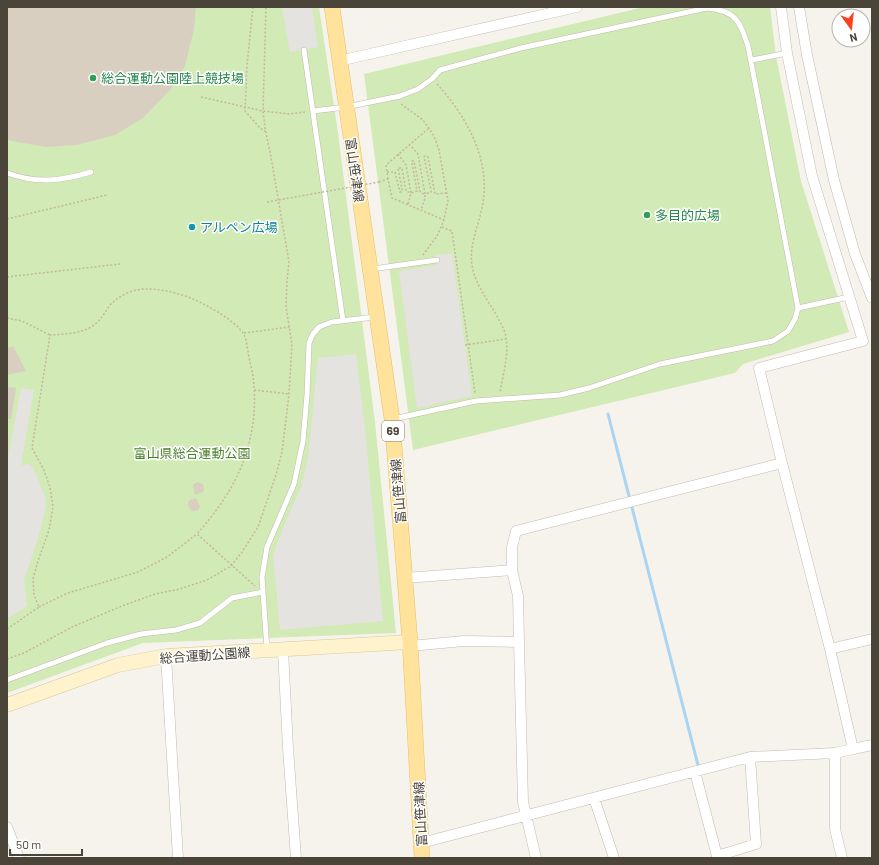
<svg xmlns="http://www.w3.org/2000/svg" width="879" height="865" font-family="Barlow,'Noto Sans JP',sans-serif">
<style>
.green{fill:#d2eab5}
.parking{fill:#e5e3e0}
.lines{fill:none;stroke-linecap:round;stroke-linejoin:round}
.stream{stroke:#a9d4f2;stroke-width:3}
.building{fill:#d8cfc1}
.lane-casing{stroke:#c2bbae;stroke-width:6}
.street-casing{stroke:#c2bbae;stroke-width:11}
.secondary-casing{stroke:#d6c79b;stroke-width:15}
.primary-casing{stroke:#e6c16a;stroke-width:16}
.path{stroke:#c4b79f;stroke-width:1.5;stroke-dasharray:2 2;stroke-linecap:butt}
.lane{stroke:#fff;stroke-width:5}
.street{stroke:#fff;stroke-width:10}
.secondary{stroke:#fff3cd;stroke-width:14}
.primary{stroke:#ffe39c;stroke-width:15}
.path-bridge{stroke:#c4b79f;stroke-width:1.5;stroke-dasharray:2 2;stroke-linecap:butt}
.leisure-dot{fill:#2e9e5b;stroke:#fff;stroke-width:1.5}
.culture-dot{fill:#0f9aa8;stroke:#fff;stroke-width:1.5}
.labels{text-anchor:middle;stroke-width:3;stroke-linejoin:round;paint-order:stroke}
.shield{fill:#fff;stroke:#817c74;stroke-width:1}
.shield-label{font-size:12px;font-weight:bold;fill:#4b4439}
.leisure-label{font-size:13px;fill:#27864d;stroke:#fff;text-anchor:start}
.street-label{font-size:13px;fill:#4b4439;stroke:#fff}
.culture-label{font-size:13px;fill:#0d838f;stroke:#fff;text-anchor:start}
.park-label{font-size:13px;fill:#4a7f2a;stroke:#fff}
</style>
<rect width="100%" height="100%" fill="#f6f3ec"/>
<path class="green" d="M 7,7 L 319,7 L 338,133 L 375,422 L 396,633 L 143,643 L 7,693 Z
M 644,7 L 770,7 L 776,56 L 801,181 L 849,332 L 743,364 L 735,373 L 413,450 L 364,74 Z"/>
<path class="parking" d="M 282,7 L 312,7 L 318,47 L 290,52 Z
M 452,253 L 472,396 L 417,408 L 399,271 L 437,265 L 436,255 Z
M 356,354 L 365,429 L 383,621 L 280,630 L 273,555 L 287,518 L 300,490 L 308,459 L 318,358 Z
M 21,388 L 34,390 L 21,465 L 29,464 L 33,467 L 44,494 L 46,506 L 38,538 L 24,580 L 27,606 L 7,619 L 7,463 Z"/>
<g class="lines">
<path class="stream" d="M 608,414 L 699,769"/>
</g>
<path class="building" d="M 7,7 L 196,7 L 194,29 L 185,66 L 171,89 L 143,118 L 115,135 L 77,145 L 46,147 L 12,141 L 7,139 Z
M 13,346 L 26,371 L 7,375 L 7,348 Z
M 7,387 L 16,388 L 11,419 L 7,419 Z
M 197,482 L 203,484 L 204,489 L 203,492 L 195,495 L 193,485 Z
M 196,498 L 200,507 L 198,510 L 192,511 L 188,506 L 188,503 L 190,500 Z"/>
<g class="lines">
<g class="lane-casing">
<path id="lane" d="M 304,50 L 343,321
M 752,60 L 787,53
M 313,111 L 346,107 L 400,96 L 418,89 L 432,79 L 440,70 L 521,48 L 707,8 C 736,11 739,20 748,46 L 798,308 L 795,319 L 788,331 L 773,341 L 660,364 L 589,388 L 560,395 L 476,401 L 393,419
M 7,173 C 37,184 61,181 91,172
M 372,269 L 437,260
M 798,308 L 849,297
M 267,650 L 262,577 L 267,547 L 294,484 L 303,441 L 307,395 L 309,343 L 313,334 L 319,327 L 332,322 L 375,317
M 7,680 L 107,643 L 141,634 L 176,630 L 200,623 L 232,598 L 263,592"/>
</g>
<g class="street-casing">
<path id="street" d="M 799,7 L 807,55 L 834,180 L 855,254 L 872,298
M 339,61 L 577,7
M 405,578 L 512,570 L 512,547 L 516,531 L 782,463
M 519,642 L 523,802 L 536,858
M 410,646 L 464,641 L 519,642 L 518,596 L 512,570
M 830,649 L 872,639
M 283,650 L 288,748 L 296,858
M 166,656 L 178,858
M 853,749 L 872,745
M 835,753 L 835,829 L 842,858
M 695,772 L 717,856 L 756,844 L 750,757
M 594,798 L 614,858
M 7,827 L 19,858
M 421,843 L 750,757 L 835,753 L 853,749 L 830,649 L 782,463 L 759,368 L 863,341 L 812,176 L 787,53 L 781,7"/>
</g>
<g class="secondary-casing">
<path id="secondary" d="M 7,705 L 118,665 L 166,656 L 410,642"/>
</g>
<g class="primary-casing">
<path id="primary" d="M 332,7 L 392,419 L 410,642 L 422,858"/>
</g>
<path class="path" d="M 253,7 L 247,65 L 245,111 L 260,128 L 266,132
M 437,84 C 467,117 492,161 482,208 C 478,227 469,246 472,265 C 475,284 487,299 497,316 C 499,321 502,325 504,330 C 511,349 503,373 500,393
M 201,97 L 263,111 L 290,114 L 305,112
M 401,104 L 423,120 L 434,136 L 439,150 L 448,201 L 444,220 L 437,236 L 423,255
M 409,144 L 418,154 L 425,194 L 431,192 L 431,190 L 424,157 L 425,156 L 428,157 L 435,194 L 447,193
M 398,154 L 406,165 L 411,193
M 387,172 L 395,172 L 400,192 L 402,192 L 402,189 L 398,168 L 402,168 L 406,191 L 411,193
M 388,179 L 386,165 L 428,129
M 379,182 L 388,179 L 392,198 L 444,220
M 408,204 L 411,193 L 417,191 L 412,163 L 412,161 L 414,161 L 420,191 L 421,193 L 425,194 L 425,198 L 421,210
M 7,219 L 107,195
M 442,227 L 452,231 L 475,393
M 7,277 L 120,264
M 7,318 L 22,321 L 50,335
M 244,333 L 290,327
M 465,345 L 506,339
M 254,390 L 289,394
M 39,607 L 68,593 L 138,572 L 167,557 L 197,534
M 7,629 L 39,607 L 34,595 L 33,579 L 38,561 L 49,530 L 53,507 L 50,487 L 43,468 L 32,448 L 50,335 C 64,334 79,334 91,327 C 101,321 104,313 111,304 C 120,295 133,289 146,289 C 168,289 190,296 209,307 C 220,313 235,322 243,333 C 247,338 248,355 250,362 C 260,401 253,447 234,482 C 224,501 211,518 197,534 L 255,586
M 7,659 L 24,653 L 72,627 L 122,606 L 155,594 L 180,589 L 207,580 L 231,566 L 242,552 L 258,527 L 276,475 L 282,452 L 289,394 L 292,344 L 286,307 L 287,281 L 289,262 L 271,157 L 265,128 L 263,111 L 266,7"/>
<use href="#lane" class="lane"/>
<use href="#street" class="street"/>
<use href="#secondary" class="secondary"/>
<use href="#primary" class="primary"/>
<path class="path-bridge" d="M 267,202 L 379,182"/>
</g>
<g class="leisure-dot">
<circle cx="93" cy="78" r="4"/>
<circle cx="647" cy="215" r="4"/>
</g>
<circle class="culture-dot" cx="192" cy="227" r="4"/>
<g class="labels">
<rect class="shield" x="382" y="421" width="22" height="20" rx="3"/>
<g class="shield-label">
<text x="393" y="435">69</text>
</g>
<g class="leisure-label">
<text x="101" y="83">総合運動公園陸上競技場</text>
<text x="655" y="220">多目的広場</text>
</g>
<g class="street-label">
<text transform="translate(355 170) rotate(82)" y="5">富山笹津線</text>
<text transform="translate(398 491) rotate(-95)" y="5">富山笹津線</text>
<text transform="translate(205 655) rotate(-4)" y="5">総合運動公園線</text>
<text transform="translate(420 814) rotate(-93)" y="5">富山笹津線</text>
</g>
<g class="culture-label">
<text x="200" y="232">アルペン広場</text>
</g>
<g class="park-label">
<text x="192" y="458">富山県総合運動公園</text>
</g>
</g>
<rect width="879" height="865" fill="none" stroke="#4b4439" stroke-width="16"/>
<g transform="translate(851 28) rotate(165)"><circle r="19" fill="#ffffff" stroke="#b7b4b0"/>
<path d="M0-3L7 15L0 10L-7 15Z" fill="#fc3f1d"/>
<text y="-6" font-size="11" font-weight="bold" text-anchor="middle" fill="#4b4439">N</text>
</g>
<path d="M10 849v6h72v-6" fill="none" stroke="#4b4439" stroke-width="2"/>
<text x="16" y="849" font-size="12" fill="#4b4439" stroke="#ffffff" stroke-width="3" paint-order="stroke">50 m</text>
</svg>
